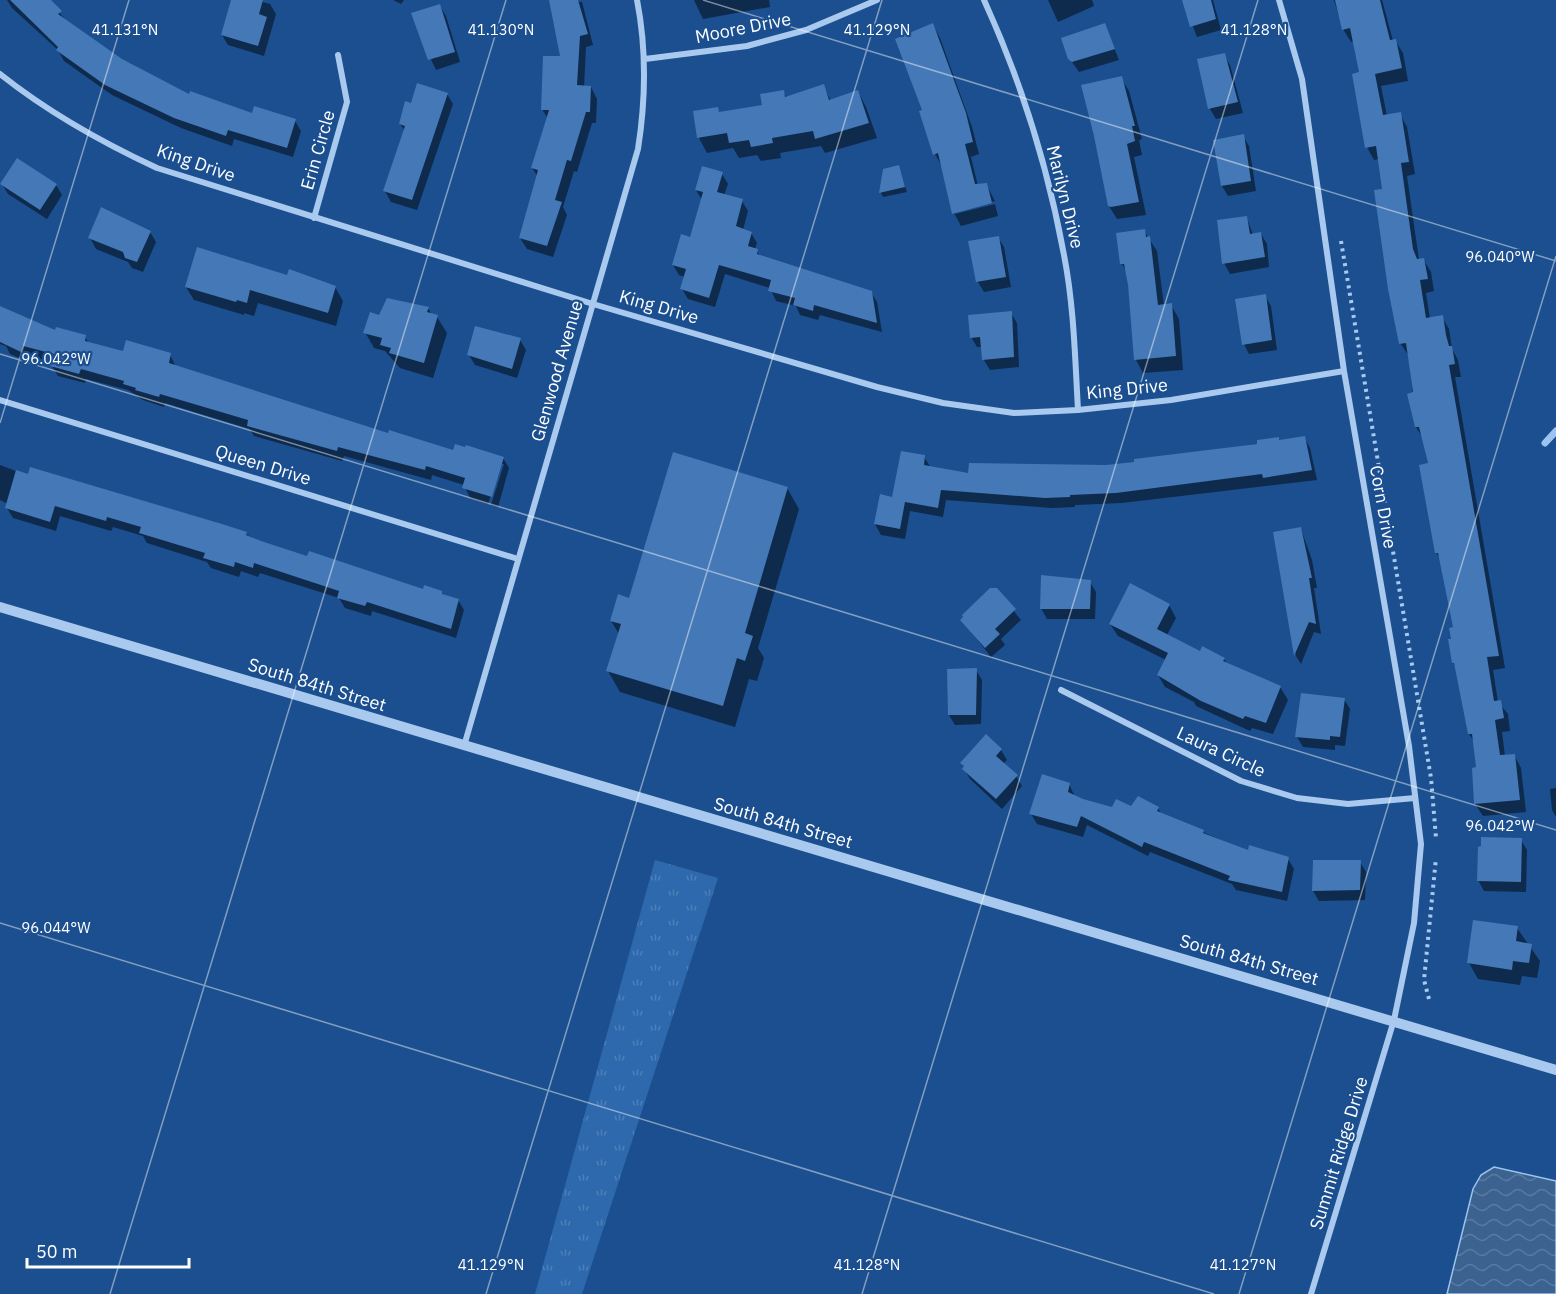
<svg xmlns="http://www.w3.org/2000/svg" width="1556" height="1294" font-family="'IBM Plex Sans',sans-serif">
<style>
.grass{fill:url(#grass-tufts)}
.water{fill:url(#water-waves);stroke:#9cc4f0;stroke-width:1.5}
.shadow{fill:#0007}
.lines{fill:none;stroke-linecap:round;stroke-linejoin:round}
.stream{stroke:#9cc4f0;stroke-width:7}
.building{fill:#4478b7}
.path{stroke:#a9c9ee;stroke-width:4;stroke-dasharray:3 4.5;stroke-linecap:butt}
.minor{stroke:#a9c9ee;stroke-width:6}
.tertiary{stroke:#a9c9ee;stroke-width:10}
.ticks{fill:none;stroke:#fff;stroke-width:1.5;stroke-opacity:0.45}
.labels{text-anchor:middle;stroke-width:4.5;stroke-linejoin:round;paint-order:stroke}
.street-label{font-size:18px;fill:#fff;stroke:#1b4f8f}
.ticks-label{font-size:15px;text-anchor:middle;fill:#fff;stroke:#1b4f8f;stroke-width:4.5;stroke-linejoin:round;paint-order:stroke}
</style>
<defs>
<pattern id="grass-tufts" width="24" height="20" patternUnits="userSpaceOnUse" patternTransform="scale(1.5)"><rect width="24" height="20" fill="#2e69ad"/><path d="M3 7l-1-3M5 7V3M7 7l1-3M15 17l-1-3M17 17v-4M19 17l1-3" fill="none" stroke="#4d80b9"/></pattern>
<pattern id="water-waves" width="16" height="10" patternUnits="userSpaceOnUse" patternTransform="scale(1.5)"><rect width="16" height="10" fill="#3c6290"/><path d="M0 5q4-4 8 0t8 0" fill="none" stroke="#597aa1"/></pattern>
</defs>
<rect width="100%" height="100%" fill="#1b4f8f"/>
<path class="grass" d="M 655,860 L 718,878 L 582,1294 L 535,1294 Z"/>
<path class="water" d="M 1494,1167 L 1556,1181 L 1556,1294 L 1447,1294 L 1473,1189 L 1481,1175 Z"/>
<path class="shadow" d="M 7,0 L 49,0 L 67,22 L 121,60 L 190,96 L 253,115 L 295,121 L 301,131 L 293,157 L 234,139 L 232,146 L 181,128 L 112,95 L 64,61 L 58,50 L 12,8 Z
M 233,0 L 256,0 L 270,4 L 276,14 L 264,56 L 228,45 L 222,35 Z
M 393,0 L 404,0 L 401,4 Z
M 550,0 L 582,2 L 593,45 L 586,47 L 584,87 L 591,87 L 597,99 L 596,123 L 592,123 L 577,172 L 574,171 L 563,207 L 567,215 L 553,257 L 527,249 L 520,238 L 538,177 L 532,168 L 548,119 L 542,109 L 562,58 Z
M 694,0 L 769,0 L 770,7 L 703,19 Z
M 1048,0 L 1092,0 L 1094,6 L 1058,22 Z
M 1183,0 L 1213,0 L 1221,30 L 1197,37 Z
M 1334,0 L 1382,0 L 1393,41 L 1395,40 L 1403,53 L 1408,81 L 1381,86 L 1387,116 L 1400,114 L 1407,127 L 1415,174 L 1407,176 L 1419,260 L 1423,259 L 1431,272 L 1434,291 L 1426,293 L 1430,319 L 1442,317 L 1449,329 L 1452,349 L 1458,360 L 1461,377 L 1455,377 L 1505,668 L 1493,670 L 1498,702 L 1508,714 L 1510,731 L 1502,732 L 1505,756 L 1514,755 L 1521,768 L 1526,812 L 1483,816 L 1475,804 L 1474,769 L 1478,769 L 1475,743 L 1469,734 L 1457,669 L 1453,663 L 1454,628 L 1441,561 L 1436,552 L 1429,465 L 1424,440 L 1416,427 L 1409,356 L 1400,343 L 1379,159 L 1374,160 L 1367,147 L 1361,73 L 1354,41 L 1351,42 L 1343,29 Z
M 440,6 L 446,16 L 460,62 L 436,70 L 427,51 Z
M 933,25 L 940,38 L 972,127 L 979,154 L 971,157 L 978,186 L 986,184 L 995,201 L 955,211 L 955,214 L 995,204 L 998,216 L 961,226 L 954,213 L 942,167 L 935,154 L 924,111 Z
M 1105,25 L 1119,60 L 1079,72 L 1070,59 Z
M 1224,55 L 1230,65 L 1243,113 L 1216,119 L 1210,109 Z
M 1121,78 L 1129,91 L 1142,139 L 1139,140 L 1142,155 L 1134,157 L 1146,215 L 1117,219 L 1109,206 Z
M 823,86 L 831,101 L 858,92 L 866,107 L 877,138 L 825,153 L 821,146 L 780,153 L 781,158 L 761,161 L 757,155 L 739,158 L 733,148 L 707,153 L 699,138 L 720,113 L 763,106 L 783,92 L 787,98 Z
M 447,94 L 453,104 L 417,210 L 391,202 L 385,191 L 405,131 L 400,124 L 412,105 Z
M 1243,136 L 1249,146 L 1256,191 L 1228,196 L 1222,186 L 1214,141 Z
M 898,167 L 907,192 L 883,197 L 881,193 L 884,171 Z
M 722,174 L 728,184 L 724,195 L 742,201 L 748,211 L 743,230 L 751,233 L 757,243 L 755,249 L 761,257 L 871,292 L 877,302 L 882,332 L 820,315 L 818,320 L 800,315 L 796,306 L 776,301 L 770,288 L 725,274 L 715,307 L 688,299 L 682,289 L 685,277 L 679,275 L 673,265 L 691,239 L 702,200 L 696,190 Z
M 2,184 L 56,185 L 62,195 L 47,219 L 8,194 Z
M 1247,218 L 1253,235 L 1261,234 L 1267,244 L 1269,267 L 1230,274 L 1224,263 Z
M 1144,231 L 1157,251 L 1164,306 L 1171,305 L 1179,319 L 1183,370 L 1143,373 L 1136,360 L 1127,273 L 1122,264 Z
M 150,232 L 156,242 L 143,272 L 132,268 L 128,262 L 96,249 L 90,238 Z
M 998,237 L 1004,247 L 1011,287 L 984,292 L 978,282 L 970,243 Z
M 288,277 L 335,287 L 343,301 L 336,326 L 258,303 L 254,316 L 244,313 L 244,315 L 194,300 L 186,287 Z
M 1265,296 L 1271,306 L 1277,350 L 1249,354 L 1244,344 Z
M 0,308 L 56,332 L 85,337 L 89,344 L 124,353 L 170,355 L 176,367 L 389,435 L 454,452 L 503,458 L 509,468 L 498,507 L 491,505 L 504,464 L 501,464 L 488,504 L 470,498 L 464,485 L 432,475 L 431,480 L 344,456 L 342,461 L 254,436 L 250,429 L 165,403 L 164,407 L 143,400 L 128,390 L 86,379 L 85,383 L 58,376 L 52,366 L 53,362 L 29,356 L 27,361 L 10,354 L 6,346 L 0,344 Z
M 428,308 L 432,315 L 437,317 L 447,333 L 433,378 L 400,368 L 385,351 L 374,348 L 365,332 L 380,317 Z
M 1011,313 L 1017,323 L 1019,367 L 990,370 L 984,360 L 983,347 L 977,347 L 971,337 Z
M 520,340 L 526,350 L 517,378 L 475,365 L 469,355 Z
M 1304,437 L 1310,448 L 1317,480 L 1122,503 L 1075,505 L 1075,507 L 1052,508 L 946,500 L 943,517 L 910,511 L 905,539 L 881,535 L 875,524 L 924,457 L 931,468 L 970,474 L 1089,469 Z
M 0,465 L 29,476 L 246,534 L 261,543 L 424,590 L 441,592 L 444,596 L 458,600 L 464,610 L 456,638 L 372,611 L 371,616 L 345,608 L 339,598 L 260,573 L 258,577 L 241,571 L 239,577 L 211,568 L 207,562 L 147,543 L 143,536 L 113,527 L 111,531 L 60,516 L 56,531 L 13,518 L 7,508 L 8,504 L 0,500 Z
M 787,488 L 799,509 L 758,648 L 764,658 L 757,681 L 749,679 L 735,727 L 620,692 L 608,671 L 619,634 L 611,621 L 630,600 Z
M 1301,529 L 1312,560 L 1317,588 L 1314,588 L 1321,634 L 1314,632 L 1301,664 L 1296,656 L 1274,533 Z
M 1090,582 L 1096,592 L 1095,619 L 1047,619 L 1041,608 Z
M 997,590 L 1021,620 L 1001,639 L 1005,645 L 991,657 L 962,620 Z
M 1169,605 L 1176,618 L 1167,635 L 1200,653 L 1224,659 L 1227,664 L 1280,687 L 1288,700 L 1273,734 L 1252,728 L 1250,731 L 1196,706 L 1194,702 L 1165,687 L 1158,675 L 1166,660 L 1118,636 L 1110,624 Z
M 976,670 L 982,680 L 981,724 L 955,725 L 949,715 Z
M 1302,694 L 1344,699 L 1350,709 L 1345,746 L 1335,745 L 1335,750 L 1303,747 L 1297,737 Z
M 1001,750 L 1007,760 L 1003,764 L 1016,776 L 1022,786 L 1002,809 L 970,779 L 964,769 Z
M 1069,784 L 1075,797 L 1112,809 L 1158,808 L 1161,814 L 1249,852 L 1288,859 L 1294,869 L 1287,901 L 1236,890 L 1232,884 L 1150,852 L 1148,856 L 1087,825 L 1083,837 L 1037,824 L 1031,814 Z
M 1556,788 L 1556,817 L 1552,810 L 1550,789 Z
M 1521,840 L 1527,850 L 1526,892 L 1484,891 L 1478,880 Z
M 1314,862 L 1360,862 L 1366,872 L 1365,900 L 1319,901 L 1313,891 Z
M 1517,928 L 1540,961 L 1537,978 L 1522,976 L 1520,985 L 1478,979 L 1469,963 Z"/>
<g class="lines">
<path class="stream" d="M 1545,443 L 1556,431"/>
</g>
<path class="building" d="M 10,0 L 51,0 L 62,11 L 58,14 L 122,59 L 189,94 L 190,91 L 252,113 L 254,106 L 296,119 L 287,148 L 228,130 L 226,136 L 174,118 L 105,85 L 56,50 L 58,47 Z
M 231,0 L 263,0 L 259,14 L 267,17 L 258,46 L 221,35 Z
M 549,0 L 578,0 L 588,34 L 580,36 L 577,85 L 591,86 L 590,112 L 586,112 L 571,161 L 567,160 L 555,200 L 562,202 L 547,246 L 519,238 L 538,170 L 531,168 L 549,110 L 541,110 L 543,56 L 560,56 Z
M 1182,0 L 1211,0 L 1216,19 L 1190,27 Z
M 1335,0 L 1380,0 L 1390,40 L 1396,39 L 1402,68 L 1375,74 L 1383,115 L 1401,112 L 1409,162 L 1401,163 L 1413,249 L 1417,259 L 1424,258 L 1428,279 L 1420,280 L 1426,318 L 1443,315 L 1446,335 L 1449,346 L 1452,346 L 1455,364 L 1449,365 L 1499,656 L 1487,657 L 1494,701 L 1501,700 L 1504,718 L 1495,720 L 1500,755 L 1515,754 L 1520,800 L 1474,804 L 1472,768 L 1476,767 L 1472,734 L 1468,734 L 1454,663 L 1452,663 L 1448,639 L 1451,639 L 1449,628 L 1453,627 L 1438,553 L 1435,553 L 1419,465 L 1428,463 L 1419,427 L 1415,427 L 1407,394 L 1413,392 L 1406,343 L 1399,344 L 1388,289 L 1374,190 L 1382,189 L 1376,146 L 1365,148 L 1352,74 L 1359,72 L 1350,28 L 1342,30 Z
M 440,4 L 455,52 L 428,60 L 411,13 Z
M 933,23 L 966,113 L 973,142 L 965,144 L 975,184 L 987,183 L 992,203 L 952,214 L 938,153 L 933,155 L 919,111 L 922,110 L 895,39 Z
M 1105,23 L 1115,49 L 1072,62 L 1068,59 L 1061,38 Z
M 1225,53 L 1238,102 L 1208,109 L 1197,59 Z
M 1122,76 L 1135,126 L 1132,126 L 1135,141 L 1127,144 L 1139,202 L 1111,207 L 1108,206 L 1094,136 L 1081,85 Z
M 417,83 L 448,93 L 412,200 L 383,191 L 405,126 L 399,124 L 405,101 L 411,103 Z
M 824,84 L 829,100 L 858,90 L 869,123 L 815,139 L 813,131 L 772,138 L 773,143 L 751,147 L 749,140 L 729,143 L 727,133 L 697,138 L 693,111 L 718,107 L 719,112 L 762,105 L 760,94 L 784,90 L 785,97 Z
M 1244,134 L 1251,181 L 1221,186 L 1213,140 Z
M 17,158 L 57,184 L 40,210 L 0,184 Z
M 899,165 L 905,187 L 879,193 L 883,169 Z
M 702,166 L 723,172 L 717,192 L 743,199 L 736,226 L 752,232 L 748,246 L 758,249 L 757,254 L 872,291 L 877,323 L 814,305 L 813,311 L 793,305 L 795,298 L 768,291 L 771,280 L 719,265 L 709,298 L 680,289 L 686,269 L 672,265 L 681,234 L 690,237 L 703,192 L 695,190 Z
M 101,207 L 151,231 L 137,262 L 125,258 L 123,252 L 88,238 Z
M 1247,216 L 1250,234 L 1261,232 L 1265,257 L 1222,264 L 1217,220 Z
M 1145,229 L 1146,237 L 1150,236 L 1158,305 L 1172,303 L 1176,356 L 1134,360 L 1128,285 L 1124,264 L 1120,264 L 1116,233 Z
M 999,236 L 1006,277 L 976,282 L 968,241 Z
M 197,247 L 287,275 L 289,269 L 336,286 L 328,313 L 250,290 L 247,303 L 237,300 L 236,302 L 185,287 Z
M 1266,294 L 1272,340 L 1242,345 L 1235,299 Z
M 387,298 L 429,307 L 427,312 L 438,315 L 424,363 L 389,353 L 391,348 L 380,345 L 382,338 L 363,333 L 370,312 L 379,315 Z
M 0,306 L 55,330 L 56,327 L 86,335 L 85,341 L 123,351 L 126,340 L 171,353 L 169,363 L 388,433 L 389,430 L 453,450 L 455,444 L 465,447 L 466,445 L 504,457 L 492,497 L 462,488 L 465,478 L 426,466 L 425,470 L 338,447 L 337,451 L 247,426 L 248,420 L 160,394 L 159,397 L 135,390 L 136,388 L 123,384 L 124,381 L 81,369 L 79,374 L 50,366 L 54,354 L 23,346 L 21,352 L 0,342 Z
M 1012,311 L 1014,357 L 982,360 L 980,337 L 970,338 L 968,315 Z
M 475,326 L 521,338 L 512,369 L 467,355 Z
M 1305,436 L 1312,470 L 1263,478 L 1262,474 L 1116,493 L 1070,495 L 1070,497 L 1045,498 L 941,490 L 938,508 L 905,502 L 900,529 L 874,524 L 880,494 L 892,497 L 901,451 L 925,455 L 924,465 L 968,473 L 969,463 L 1106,465 L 1134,462 L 1134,459 L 1257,444 L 1257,440 L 1279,437 L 1279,440 Z
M 673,452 L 788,487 L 745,633 L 753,636 L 745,661 L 737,658 L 723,706 L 606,671 L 621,624 L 610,621 L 618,594 L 629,598 Z
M 30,467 L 222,524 L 247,532 L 246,535 L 261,541 L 307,556 L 309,551 L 423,589 L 424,585 L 442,591 L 442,594 L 459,599 L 451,629 L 367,602 L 365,606 L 337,598 L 339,591 L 254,563 L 253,568 L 235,562 L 234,567 L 203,558 L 205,553 L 139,533 L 141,527 L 107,517 L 106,521 L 55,506 L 50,522 L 5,508 L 16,470 L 28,474 Z
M 1301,527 L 1312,578 L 1309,578 L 1316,624 L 1309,622 L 1294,656 L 1273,532 Z
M 1041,575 L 1091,580 L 1090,609 L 1040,609 Z
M 1130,583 L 1170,604 L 1157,629 L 1200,651 L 1202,646 L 1225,658 L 1223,661 L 1281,686 L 1266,723 L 1245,716 L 1243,719 L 1201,701 L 1157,675 L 1168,653 L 1109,624 Z
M 990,588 L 997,588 L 1016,609 L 995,629 L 1000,634 L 985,648 L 960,620 L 963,617 L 962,615 Z
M 977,668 L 976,715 L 948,715 L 947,669 Z
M 1301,693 L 1345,698 L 1340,737 L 1330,736 L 1330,740 L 1295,737 Z
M 986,734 L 1002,749 L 996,756 L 1018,775 L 996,799 L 962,769 L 964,766 L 960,763 Z
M 1042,774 L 1070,783 L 1068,792 L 1083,799 L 1112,807 L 1116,799 L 1131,806 L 1138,796 L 1159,807 L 1157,811 L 1204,830 L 1203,833 L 1248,850 L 1249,845 L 1289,857 L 1282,892 L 1228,880 L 1230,876 L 1144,842 L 1142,847 L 1081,816 L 1077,827 L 1029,814 Z
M 1481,837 L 1522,838 L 1521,882 L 1477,881 L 1478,847 L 1481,846 Z
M 1313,860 L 1361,860 L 1360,890 L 1312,891 Z
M 1473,920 L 1518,926 L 1516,941 L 1532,944 L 1529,963 L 1513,961 L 1512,970 L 1467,963 Z"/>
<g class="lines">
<path class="path" d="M 1341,241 L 1431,778 L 1436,838
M 1429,999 L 1424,980 L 1436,858"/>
<path class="minor" d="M 984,0 C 1021,81 1048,168 1064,255 C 1074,306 1075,358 1078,410
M 1279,0 L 1302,79 L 1344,371 L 1409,746 L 1421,844 L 1414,923 L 1394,1020 L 1311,1294
M 645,59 L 747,46 L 806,30 L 877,0
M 0,74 C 49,113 101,142 157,168 L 593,304 L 877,387 L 943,403 L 1014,413 L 1078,410 L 1171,400 L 1344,371
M 314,218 L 347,102 L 338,55
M 0,400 L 518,559
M 1061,690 L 1241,781 L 1297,798 L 1348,804 L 1415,798
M 464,746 L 638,149 C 646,98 647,51 637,0"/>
<path class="tertiary" d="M 0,607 L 1556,1070"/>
</g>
<path class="ticks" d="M 703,0 L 1556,261M 0,354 L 1556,830M 0,423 L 129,0M 0,923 L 1214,1294M 110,1294 L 506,0M 486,1294 L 882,0M 862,1294 L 1258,0M 1239,1294 L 1556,256"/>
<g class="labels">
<g class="street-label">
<text transform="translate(743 28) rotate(-11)" y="6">Moore Drive</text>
<text transform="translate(318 150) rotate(-74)" y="6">Erin Circle</text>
<text transform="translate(196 163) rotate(19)" y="6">King Drive</text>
<text transform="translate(1065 197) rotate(76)" y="6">Marilyn Drive</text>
<text transform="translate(659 307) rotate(16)" y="6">King Drive</text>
<text transform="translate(557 371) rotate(-74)" y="6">Glenwood Avenue</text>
<text transform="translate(1127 389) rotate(-6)" y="6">King Drive</text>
<text transform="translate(263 465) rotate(17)" y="6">Queen Drive</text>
<text transform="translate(1383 507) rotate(80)" y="6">Corn Drive</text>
<text transform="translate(317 685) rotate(17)" y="6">South 84th Street</text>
<text transform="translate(1221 752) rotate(25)" y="6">Laura Circle</text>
<text transform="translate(783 823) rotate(16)" y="6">South 84th Street</text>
<text transform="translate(1249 960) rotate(16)" y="6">South 84th Street</text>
<text transform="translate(1339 1153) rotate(-73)" y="6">Summit Ridge Drive</text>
</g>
</g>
<g class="ticks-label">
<text x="125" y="35">41.131°N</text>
<text x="501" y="35">41.130°N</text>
<text x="877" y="35">41.129°N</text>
<text x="1254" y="35">41.128°N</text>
<text x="1500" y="262">96.040°W</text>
<text x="56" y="364">96.042°W</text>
<text x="1500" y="831">96.042°W</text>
<text x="56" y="933">96.044°W</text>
<text x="491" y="1270">41.129°N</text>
<text x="867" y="1270">41.128°N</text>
<text x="1243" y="1270">41.127°N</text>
</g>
<path d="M27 1258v9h162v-9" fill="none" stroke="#ffffff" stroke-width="3"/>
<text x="36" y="1258" font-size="18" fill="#ffffff" stroke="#1b4f8f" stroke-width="4.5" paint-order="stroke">50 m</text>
</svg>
